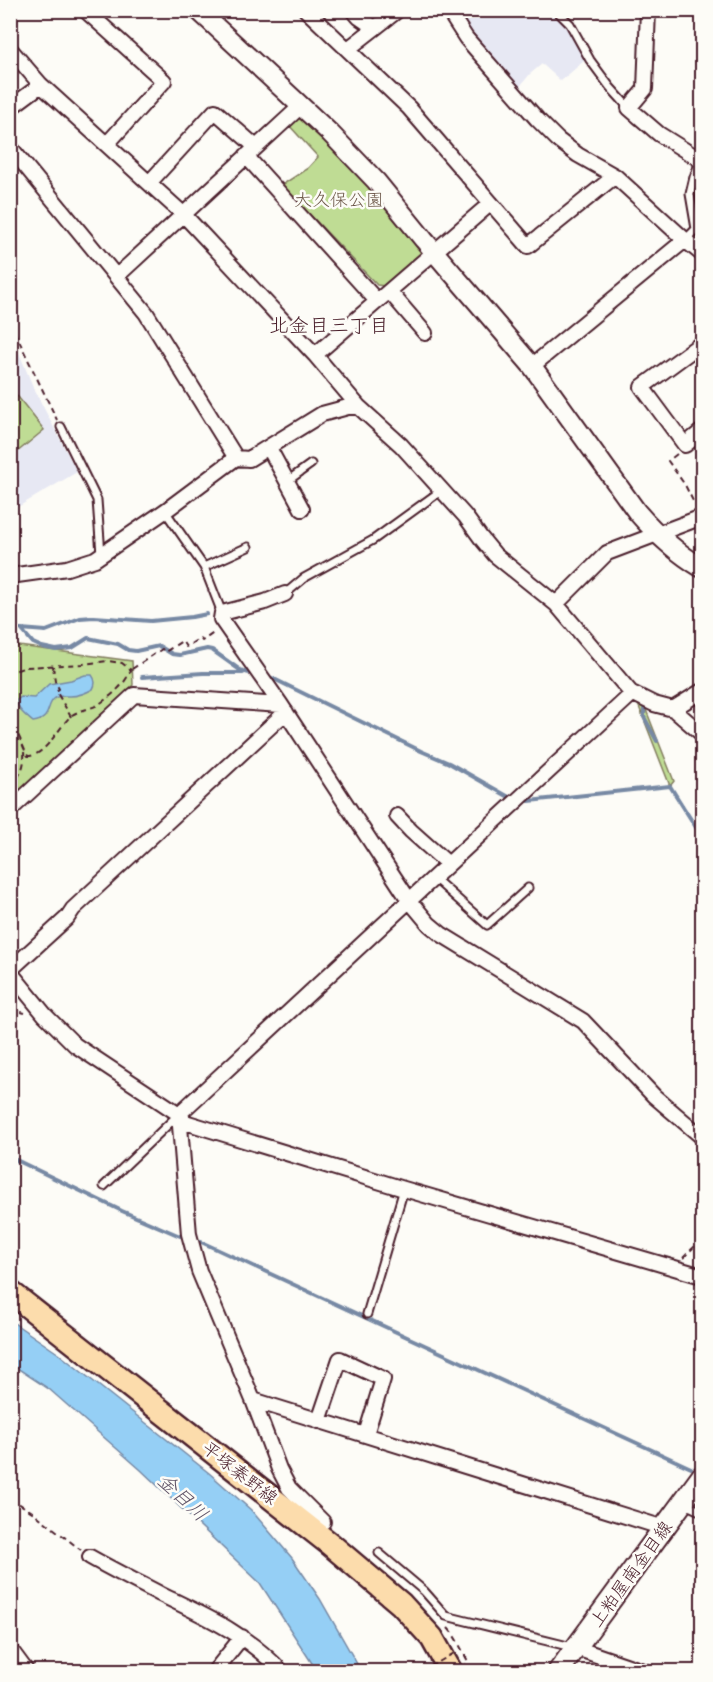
<svg xmlns="http://www.w3.org/2000/svg" width="713" height="1682" font-family="'Shantell Sans','Klee One',sans-serif">
<style>
.built{fill:#e7e8f3}
.green{fill:#bfdc94;stroke:#847e60;stroke-width:1.5}
.water{fill:#95cff5;stroke:#7789a4;stroke-width:1.5}
.lines{fill:none;stroke-linecap:round;stroke-linejoin:round}
.stream{stroke:#7789a4;stroke-width:4}
.service-casing{stroke:#4a1f2b;stroke-width:11}
.minor-casing{stroke:#4a1f2b;stroke-width:18}
.tertiary-casing{stroke:#4a1f2b;stroke-width:22}
.secondary-casing{stroke:#4a1f2b;stroke-width:24}
.primary-casing{stroke:#4a1f2b;stroke-width:27}
.path{stroke:#4a1f2b;stroke-width:2;stroke-dasharray:6 4.5;stroke-linecap:butt}
.service{stroke:#fdfcf7;stroke-width:7}
.minor{stroke:#fdfcf7;stroke-width:14}
.tertiary{stroke:#fdfcf7;stroke-width:18}
.secondary{stroke:#fdfcf7;stroke-width:20}
.primary{stroke:#fcdcac;stroke-width:22}
.path-bridge{stroke:#4a1f2b;stroke-width:2;stroke-dasharray:6 4.5;stroke-linecap:butt}
.labels{text-anchor:middle;stroke-width:5;stroke-linejoin:round;paint-order:stroke}
.park-label{font-size:18px;fill:#6d584a;stroke:#fdfcf7}
.street-label{font-size:18px;fill:#4a1f2b;stroke:#fdfcf7}
.neighbourhood-label{font-size:20px;fill:#4a1f2b;stroke:#fdfcf7}
.water-label{font-size:20px;font-style:italic;fill:#605468;stroke:#fdfcf7}
</style>
<rect width="100%" height="100%" fill="#fdfcf7"/>
<filter id="ink" filterUnits="userSpaceOnUse"><feTurbulence type="fractalNoise" baseFrequency=".0167" numOctaves="2"/><feDisplacementMap in="SourceGraphic" scale="12" xChannelSelector="R" yChannelSelector="G"/><feConvolveMatrix kernelMatrix="1 2 1 2 8 2 1 2 1" color-interpolation-filters="sRGB"/></filter>
<g filter="url(#ink)">
<path class="built" d="M 453,11 L 554,11 L 554,12 L 568,30 L 585,60 L 561,81 L 542,64 L 530,74 L 517,90 L 471,37 Z
M 10,331 L 34,389 L 77,472 L 11,511 Z"/>
<path class="green" d="M 302,111 L 332,144 L 422,248 L 422,255 L 385,286 L 377,285 L 282,185 L 308,168 L 318,157 L 288,124 Z
M 702,164 L 702,246 L 694,241 L 700,233 L 695,203 L 695,182 Z
M 11,388 L 44,430 L 11,457 L 10,457 Z
M 11,645 L 132,661 L 133,685 L 11,803 Z
M 634,694 L 641,697 L 674,781 L 670,786 Z"/>
<path class="water" d="M 85,675 L 92,675 C 96,680 96,684 93,689 C 86,693 78,696 70,696 C 65,696 59,695 55,698 C 45,705 53,719 33,722 C 26,716 16,709 17,700 L 21,697 L 34,698 L 49,684 L 71,680 Z
M 11,1321 L 59,1354 L 209,1473 L 251,1510 L 292,1558 L 320,1599 L 361,1671 L 317,1671 L 260,1583 L 141,1470 L 49,1389 L 11,1364 Z"/>
<g class="lines">
<path class="stream" d="M 10,629 L 21,629 L 33,643 L 42,647 L 56,650 L 72,648 L 88,638 L 118,644 L 128,650 L 136,651 L 159,646 L 172,654 L 180,655 L 207,649 L 212,650 L 240,670 L 255,675
M 21,629 L 46,631 L 80,618 L 94,617 L 151,621 L 192,617 L 207,614
M 142,677 L 203,673 L 243,673
M 266,677 L 272,678 L 421,751 L 449,763 L 509,797
M 644,709 L 644,717 L 657,741
M 529,801 L 670,786 L 702,837
M 10,1157 L 122,1211 L 180,1236
M 199,1241 C 363,1316 527,1393 691,1468"/>
<g class="service-casing">
<path id="service" d="M 557,11 L 570,24 L 590,60 L 610,87 L 629,108
M 685,240 L 696,229 L 690,194 L 694,177 L 701,159
M 61,427 L 97,500 L 101,554
M 286,482 L 311,464
M 165,511 L 204,567 L 222,613
M 204,567 L 248,547
M 285,594 L 304,578 L 373,540 L 442,490
M 434,878 L 487,925 L 528,888
M 104,1186 L 178,1115
M 367,1314 L 404,1189
M 685,1504 L 702,1512
M 379,1553 L 424,1591 L 446,1616 L 572,1647"/>
</g>
<g class="minor-casing">
<path id="minor" d="M 85,10 L 164,81 L 107,144
M 306,10 L 409,108 L 528,246 L 615,176
M 353,10 L 359,17 L 375,28
M 448,10 L 466,38 L 537,119 L 558,140 L 578,155 L 615,176 L 685,240 L 702,254
M 648,10 L 645,89 L 629,108 L 659,134 L 702,161
M 10,49 L 41,85 L 183,214 L 315,355 L 359,407
M 348,49 L 398,10
M 10,108 L 41,85
M 10,147 L 146,313 L 236,458
M 246,156 L 377,301
M 149,183 L 215,111 L 256,147
M 117,276 L 302,105
M 389,291 L 425,333
M 702,343 L 642,387 L 685,445 L 702,431
M 315,355 L 491,203
M 532,366 L 685,240
M 269,448 L 302,509
M 10,576 L 67,568 L 95,559 L 165,511 L 236,458 L 249,459 L 322,414 L 348,407 L 359,407 L 401,445 L 465,516 L 481,538 L 495,555 L 556,604 L 632,694 L 634,694 L 654,704 L 673,709 L 702,734
M 285,594 L 265,602 L 222,613 L 221,619 L 281,705 L 409,900 L 429,924 L 441,934 L 583,1021 L 654,1096 L 702,1137
M 556,604 L 607,553 L 702,517
M 673,709 L 702,691
M 10,810 L 134,695 L 281,705
M 397,816 L 411,831 L 448,864
M 10,970 L 67,918 L 73,909 L 286,712
M 10,972 L 45,1015 L 75,1045 L 179,1114 L 185,1122 L 404,1189 L 702,1276
M 179,1114 L 632,694
M 179,1114 L 189,1234 L 199,1271 L 253,1400 L 279,1469 L 289,1488 L 323,1522
M 253,1400 L 664,1528
M 319,1421 L 340,1359 L 383,1379 L 366,1434
M 90,1557 C 113,1570 137,1582 160,1594 C 205,1616 247,1634 282,1672
M 576,1648 L 646,1672
M 10,1649 L 27,1672
M 214,1672 L 242,1637"/>
</g>
<g class="tertiary-casing">
<path id="tertiary" d="M 198,10 L 330,133 L 376,181 L 424,240 L 532,366 L 637,512 C 656,534 677,553 702,568"/>
</g>
<g class="secondary-casing">
<path id="secondary" d="M 558,1672 L 702,1476"/>
</g>
<g class="primary-casing">
<path id="primary" d="M 10,1292 L 330,1544 L 401,1604 L 432,1638 L 451,1672"/>
</g>
<path class="path" d="M 10,322 L 57,420
M 677,454 L 668,461 L 685,485 L 695,505
M 53,666 L 55,681 L 59,689 L 56,691 L 71,717
M 132,669 L 162,649 L 165,652 L 182,641 L 186,647 L 200,638 L 202,641 L 215,632
M 10,678 L 14,671 L 26,667 L 83,664 L 108,661 L 122,663 L 131,670 C 125,684 113,695 99,704 C 91,709 80,710 72,715 C 59,726 46,756 28,756 C 21,745 21,734 10,726
M 10,785 C 22,775 25,765 24,751
M 10,1009 L 25,1013
M 683,1258 L 702,1239
M 10,1498 L 34,1513 L 81,1550
M 448,1628 C 457,1638 461,1649 468,1661 L 465,1663"/>
<use href="#service" class="service"/>
<use href="#minor" class="minor"/>
<use href="#tertiary" class="tertiary"/>
<use href="#secondary" class="secondary"/>
<use href="#primary" class="primary"/>
<path class="path-bridge" d="M 430,1667 L 456,1652"/>
</g>
</g>
<g class="labels">
<g class="park-label">
<text x="339" y="206">大久保公園</text>
</g>
<g class="street-label">
<text transform="translate(240 1473) rotate(38)" y="6">平塚秦野線</text>
<text transform="translate(631 1574) rotate(-54)" y="6">上粕屋南金目線</text>
</g>
<g class="neighbourhood-label">
<text x="329" y="332">北金目三丁目</text>
</g>
<g class="water-label">
<text transform="translate(183 1497) rotate(43)" y="7">金目川</text>
</g>
</g>
<rect width="713" height="1682" fill="none" stroke="#fdfcf7" stroke-width="36"/>
<rect x="18" y="18" width="677" height="1646" fill="none" stroke="#4a1f2b" stroke-width="2" filter="url(#ink)"/>
</svg>
